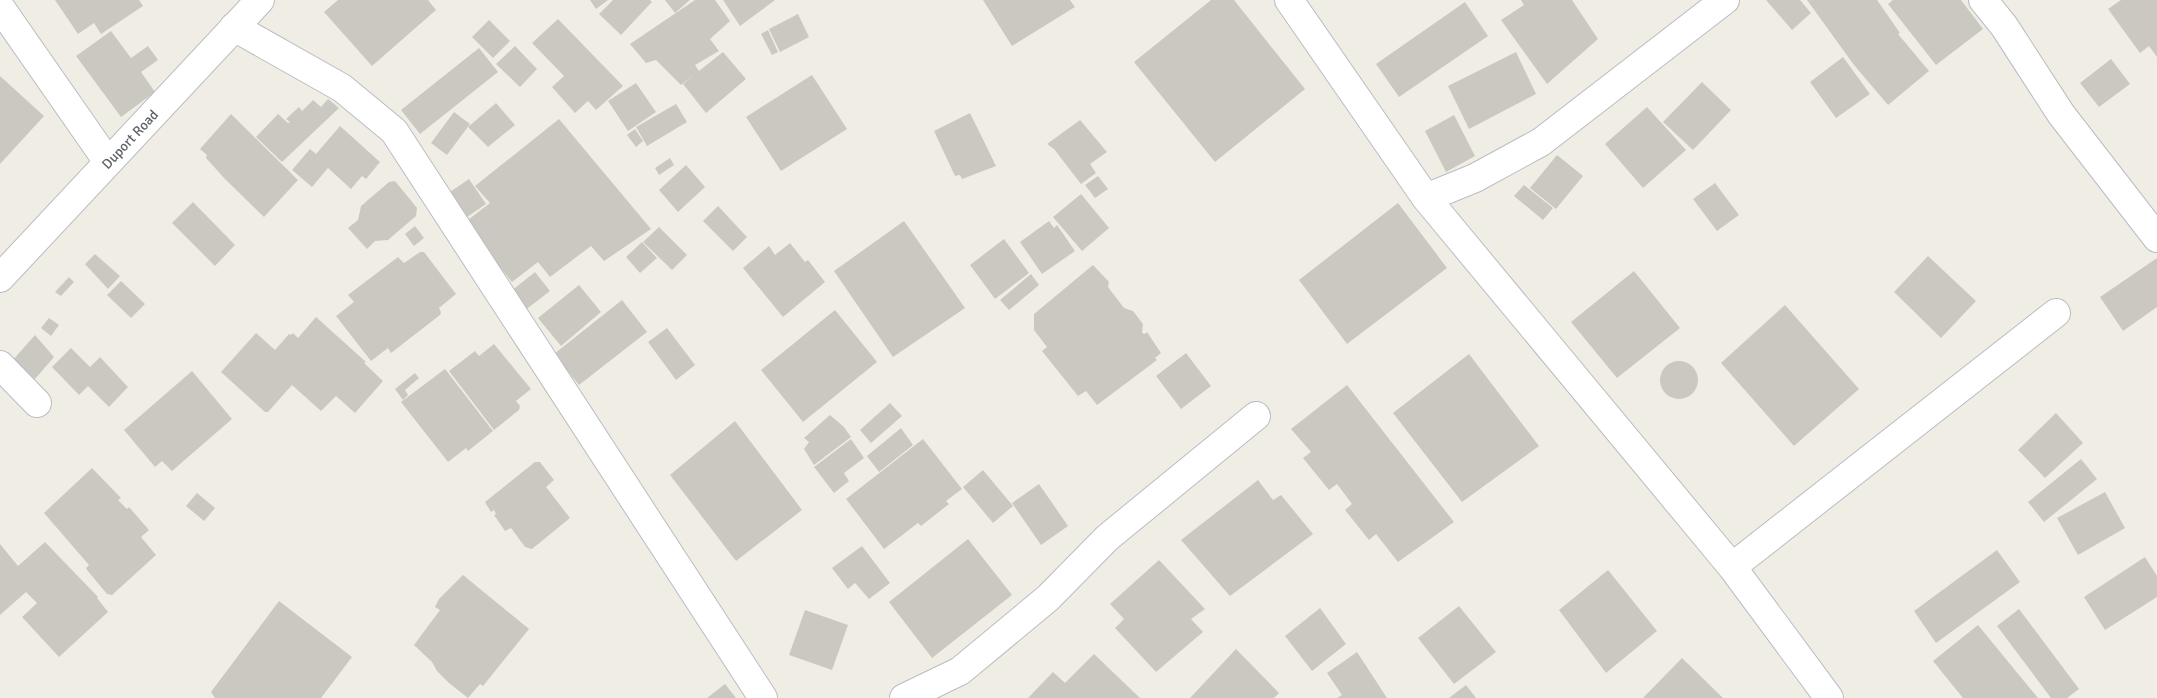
<svg xmlns="http://www.w3.org/2000/svg" width="2157" height="698" font-family="Signika,sans-serif">
<style>
.building{fill:#cbc8c1}
.lines{fill:none;stroke-linecap:round;stroke-linejoin:round}
.minor-casing{stroke:#b9bcc2;stroke-width:30}
.tertiary-casing{stroke:#b9bcc2;stroke-width:30}
.minor{stroke:#fff;stroke-width:28}
.tertiary{stroke:#fff;stroke-width:28}
.labels{text-anchor:middle;stroke-width:4;stroke-linejoin:round;paint-order:stroke}
.street-label{font-size:14px;fill:#5c6166;stroke:#fff}
</style>
<rect width="100%" height="100%" fill="#f0eee4"/>
<path class="building" d="M 55,0 L 139,0 L 143,6 L 101,34 L 94,23 L 78,34 Z
M 338,0 L 428,0 L 436,10 L 372,66 L 324,12 Z
M 590,0 L 608,0 L 596,9 Z
M 613,0 L 650,0 L 652,2 L 621,35 L 599,14 Z
M 665,0 L 690,0 L 675,13 Z
M 695,0 L 715,0 L 730,21 L 710,39 L 719,51 L 695,65 L 699,71 L 723,52 L 746,79 L 706,113 L 683,84 L 697,72 L 681,85 L 656,60 L 646,63 L 630,44 Z
M 723,0 L 775,0 L 740,26 Z
M 983,0 L 1070,0 L 1075,7 L 1012,46 Z
M 1211,0 L 1234,0 L 1305,89 L 1215,162 L 1134,62 Z
M 1521,0 L 1572,0 L 1598,39 L 1547,84 L 1501,20 L 1524,5 Z
M 1766,0 L 1800,0 L 1811,13 L 1792,30 Z
M 1807,0 L 1877,0 L 1900,33 L 1898,34 L 1929,71 L 1888,105 L 1854,65 Z
M 1893,0 L 1961,0 L 1983,29 L 1936,65 L 1888,4 Z
M 2121,0 L 2157,0 L 2157,57 L 2149,46 L 2140,53 L 2108,9 Z
M 1465,2 L 1488,36 L 1399,97 L 1376,64 Z
M 798,14 L 809,37 L 780,52 L 769,29 Z
M 558,19 L 623,86 L 596,110 L 588,101 L 575,113 L 552,87 L 564,76 L 532,43 Z
M 489,20 L 510,41 L 493,58 L 472,37 Z
M 768,30 L 778,52 L 772,55 L 761,34 Z
M 111,31 L 131,58 L 148,46 L 158,60 L 141,72 L 155,92 L 121,117 L 76,56 Z
M 515,46 L 537,69 L 520,87 L 496,64 Z
M 479,48 L 498,72 L 420,134 L 401,110 Z
M 1516,52 L 1536,94 L 1469,129 L 1448,86 Z
M 1843,57 L 1870,94 L 1836,118 L 1810,82 Z
M 2111,59 L 2130,84 L 2099,107 L 2080,83 Z
M 812,75 L 847,129 L 781,171 L 746,117 Z
M 0,76 L 44,116 L 0,164 Z
M 1702,82 L 1731,110 L 1693,150 L 1663,122 Z
M 636,83 L 656,112 L 628,131 L 608,101 Z
M 328,99 L 339,108 L 282,162 L 256,137 L 278,114 L 288,123 L 290,122 L 286,119 L 299,107 L 302,111 L 313,100 L 321,107 Z
M 496,103 L 515,125 L 488,147 L 468,127 Z
M 676,104 L 687,122 L 647,146 L 636,127 Z
M 1647,107 L 1686,150 L 1643,188 L 1605,144 Z
M 454,112 L 470,124 L 447,155 L 431,143 Z
M 970,113 L 996,166 L 962,179 L 960,175 L 955,176 L 934,131 Z
M 231,114 L 298,180 L 264,217 L 225,179 L 206,158 L 207,155 L 200,149 Z
M 1454,115 L 1475,156 L 1446,172 L 1425,131 Z
M 559,119 L 651,229 L 604,261 L 591,246 L 550,277 L 538,262 L 512,282 L 464,223 L 490,203 L 475,186 Z
M 1080,120 L 1107,152 L 1090,164 L 1096,173 L 1081,184 L 1054,149 L 1047,144 Z
M 340,126 L 380,162 L 366,179 L 362,176 L 351,189 L 328,168 L 312,187 L 292,170 L 310,149 L 316,154 Z
M 635,129 L 643,141 L 636,147 L 627,135 Z
M 1557,155 L 1583,176 L 1556,209 L 1530,188 Z
M 670,158 L 674,165 L 659,175 L 655,168 Z
M 686,165 L 705,187 L 678,212 L 659,190 Z
M 1098,176 L 1108,189 L 1095,198 L 1085,185 Z
M 469,179 L 486,204 L 467,217 L 450,192 Z
M 395,181 L 417,208 L 416,216 L 388,240 L 375,241 L 367,249 L 348,228 L 358,220 L 361,206 L 389,182 Z
M 1715,183 L 1739,215 L 1717,231 L 1693,199 Z
M 1524,185 L 1553,208 L 1543,220 L 1514,196 Z
M 1081,194 L 1109,228 L 1082,251 L 1053,217 Z
M 193,202 L 235,245 L 215,266 L 172,223 Z
M 1398,203 L 1447,268 L 1347,344 L 1299,280 Z
M 718,206 L 747,237 L 733,251 L 703,221 Z
M 904,221 L 965,308 L 893,357 L 834,271 Z
M 1049,221 L 1054,228 L 1057,225 L 1075,251 L 1042,274 L 1020,242 Z
M 415,226 L 424,238 L 414,246 L 405,234 Z
M 659,227 L 687,255 L 672,270 L 643,242 Z
M 1004,239 L 1029,273 L 995,299 L 970,265 Z
M 642,242 L 657,258 L 640,273 L 626,257 Z
M 790,243 L 805,262 L 808,260 L 825,282 L 783,317 L 743,268 L 769,246 L 775,255 Z
M 420,252 L 424,252 L 456,294 L 439,308 L 441,312 L 440,315 L 391,353 L 388,348 L 371,361 L 336,316 L 354,302 L 348,295 L 398,257 L 404,263 Z
M 95,254 L 120,276 L 108,289 L 85,264 Z
M 1928,256 L 1976,301 L 1941,338 L 1894,292 Z
M 2157,258 L 2157,307 L 2123,331 L 2100,297 Z
M 1093,265 L 1109,282 L 1108,287 L 1124,308 L 1133,311 L 1143,324 L 1142,333 L 1145,334 L 1147,332 L 1161,353 L 1155,358 L 1157,360 L 1097,405 L 1086,391 L 1078,396 L 1042,351 L 1047,347 L 1034,330 L 1034,314 Z
M 1634,271 L 1680,328 L 1617,378 L 1571,322 Z
M 535,272 L 550,291 L 524,311 L 510,292 Z
M 1031,274 L 1039,285 L 1009,310 L 1000,300 Z
M 69,277 L 74,282 L 61,296 L 55,292 Z
M 121,281 L 145,304 L 131,318 L 107,295 Z
M 579,285 L 601,312 L 561,346 L 538,318 Z
M 622,300 L 647,332 L 579,385 L 554,354 Z
M 1785,305 L 1859,389 L 1794,446 L 1721,363 Z
M 835,310 L 877,362 L 803,422 L 761,370 Z
M 316,317 L 366,362 L 364,363 L 383,381 L 355,413 L 336,396 L 321,411 L 292,385 L 268,412 L 265,412 L 221,372 L 256,333 L 275,350 L 289,334 L 291,335 L 293,333 L 298,338 Z
M 49,318 L 59,325 L 51,336 L 41,328 Z
M 667,328 L 695,365 L 676,380 L 648,342 Z
M 35,335 L 54,357 L 35,379 L 12,361 Z
M 494,344 L 531,389 L 516,401 L 520,406 L 519,410 L 494,430 L 449,371 L 475,351 L 479,356 Z
M 71,348 L 90,367 L 100,357 L 128,387 L 109,407 L 88,386 L 79,395 L 52,367 Z
M 1186,353 L 1211,386 L 1181,409 L 1156,376 Z
M 1469,354 L 1539,446 L 1462,502 L 1393,413 Z
M1660 380a19 19 0 1 1 38 0a19 19 0 1 1-38 0Z
M 445,369 L 493,431 L 468,451 L 466,448 L 448,462 L 401,402 Z
M 192,371 L 232,419 L 172,471 L 162,461 L 155,467 L 124,430 Z
M 415,373 L 419,378 L 405,390 L 408,395 L 403,400 L 395,389 Z
M 1347,385 L 1454,522 L 1398,562 L 1376,534 L 1369,540 L 1345,510 L 1352,504 L 1337,484 L 1329,490 L 1303,458 L 1311,452 L 1291,429 Z
M 890,403 L 902,416 L 871,443 L 860,430 Z
M 2056,413 L 2083,443 L 2045,478 L 2018,450 Z
M 830,415 L 844,427 L 851,437 L 814,465 L 804,449 L 809,442 L 804,438 Z
M 735,421 L 802,510 L 736,561 L 670,475 Z
M 901,428 L 913,445 L 879,472 L 867,456 Z
M 851,439 L 864,458 L 844,473 L 849,481 L 834,493 L 814,467 Z
M 923,439 L 962,489 L 946,501 L 949,504 L 921,526 L 918,523 L 884,549 L 846,499 Z
M 2081,459 L 2097,479 L 2044,522 L 2028,502 Z
M 535,462 L 540,462 L 554,480 L 546,487 L 570,518 L 532,549 L 525,547 L 511,528 L 505,531 L 494,515 L 496,514 L 494,510 L 491,512 L 485,502 Z
M 92,468 L 121,498 L 118,500 L 127,509 L 129,507 L 149,530 L 141,537 L 156,555 L 112,595 L 107,594 L 87,570 L 86,568 L 89,565 L 44,513 Z
M 983,470 L 1013,506 L 993,523 L 963,487 Z
M 1258,480 L 1273,500 L 1281,495 L 1313,534 L 1230,596 L 1181,540 Z
M 1039,484 L 1068,526 L 1041,545 L 1012,503 Z
M 2105,492 L 2125,528 L 2078,555 L 2057,518 Z
M 197,493 L 215,508 L 204,521 L 186,506 Z
M 968,539 L 1012,595 L 932,658 L 889,602 Z
M 45,542 L 98,597 L 97,598 L 108,612 L 59,657 L 22,617 L 37,603 L 26,592 L 0,615 L 0,544 L 18,566 Z
M 862,546 L 890,583 L 869,599 L 855,583 L 848,589 L 832,568 Z
M 1997,550 L 2020,582 L 1936,643 L 1914,611 Z
M 2145,557 L 2157,576 L 2157,597 L 2105,630 L 2084,597 Z
M 1159,560 L 1205,609 L 1191,619 L 1203,632 L 1156,672 L 1115,628 L 1124,619 L 1110,604 Z
M 1608,570 L 1657,631 L 1606,673 L 1559,610 Z
M 463,575 L 529,629 L 483,686 L 480,684 L 468,698 L 449,683 L 437,671 L 432,662 L 414,645 L 440,610 L 435,607 L 439,599 Z
M 279,601 L 352,657 L 321,698 L 215,698 L 211,692 Z
M 1459,606 L 1496,652 L 1454,684 L 1418,638 Z
M 1320,608 L 1346,644 L 1312,671 L 1285,636 Z
M 2019,609 L 2079,689 L 2067,698 L 2051,698 L 1997,626 Z
M 805,610 L 848,625 L 832,670 L 789,655 Z
M 1978,625 L 2038,698 L 1963,698 L 1933,661 Z
M 1236,649 L 1279,693 L 1274,698 L 1190,698 Z
M 1357,652 L 1387,698 L 1337,698 L 1342,695 L 1327,673 Z
M 1094,654 L 1140,698 L 1028,698 L 1053,672 L 1065,683 Z
M 1682,658 L 1723,698 L 1643,698 Z
M 725,684 L 736,698 L 707,698 Z
M 1466,685 L 1476,698 L 1449,698 Z"/>
<g class="lines">
<g class="minor-casing">
<path id="minor" d="M 1289,0 L 1426,198 L 1732,567 L 1829,698
M 1983,0 L 2004,26 L 2061,114 L 2157,238
M 0,7 L 108,162
M 234,27 L 342,88 L 394,131 L 763,698
M 1426,198 L 1475,178 L 1541,142 L 1725,0
M 0,365 L 37,403
M 1732,567 L 2056,313
M 904,698 L 960,671 L 1048,598 L 1107,538 L 1256,416"/>
</g>
<g class="tertiary-casing">
<g id="tertiary">
<path id="s1" d="M 0,278 L 260,0"/>
</g>
</g>
<use href="#minor" class="minor"/>
<use href="#tertiary" class="tertiary"/>
</g>
<g class="labels">
<g class="street-label">
<text dy="5" stroke="none"><textPath href="#s1" startOffset="190">Duport Road</textPath></text>
</g>
</g>
</svg>
